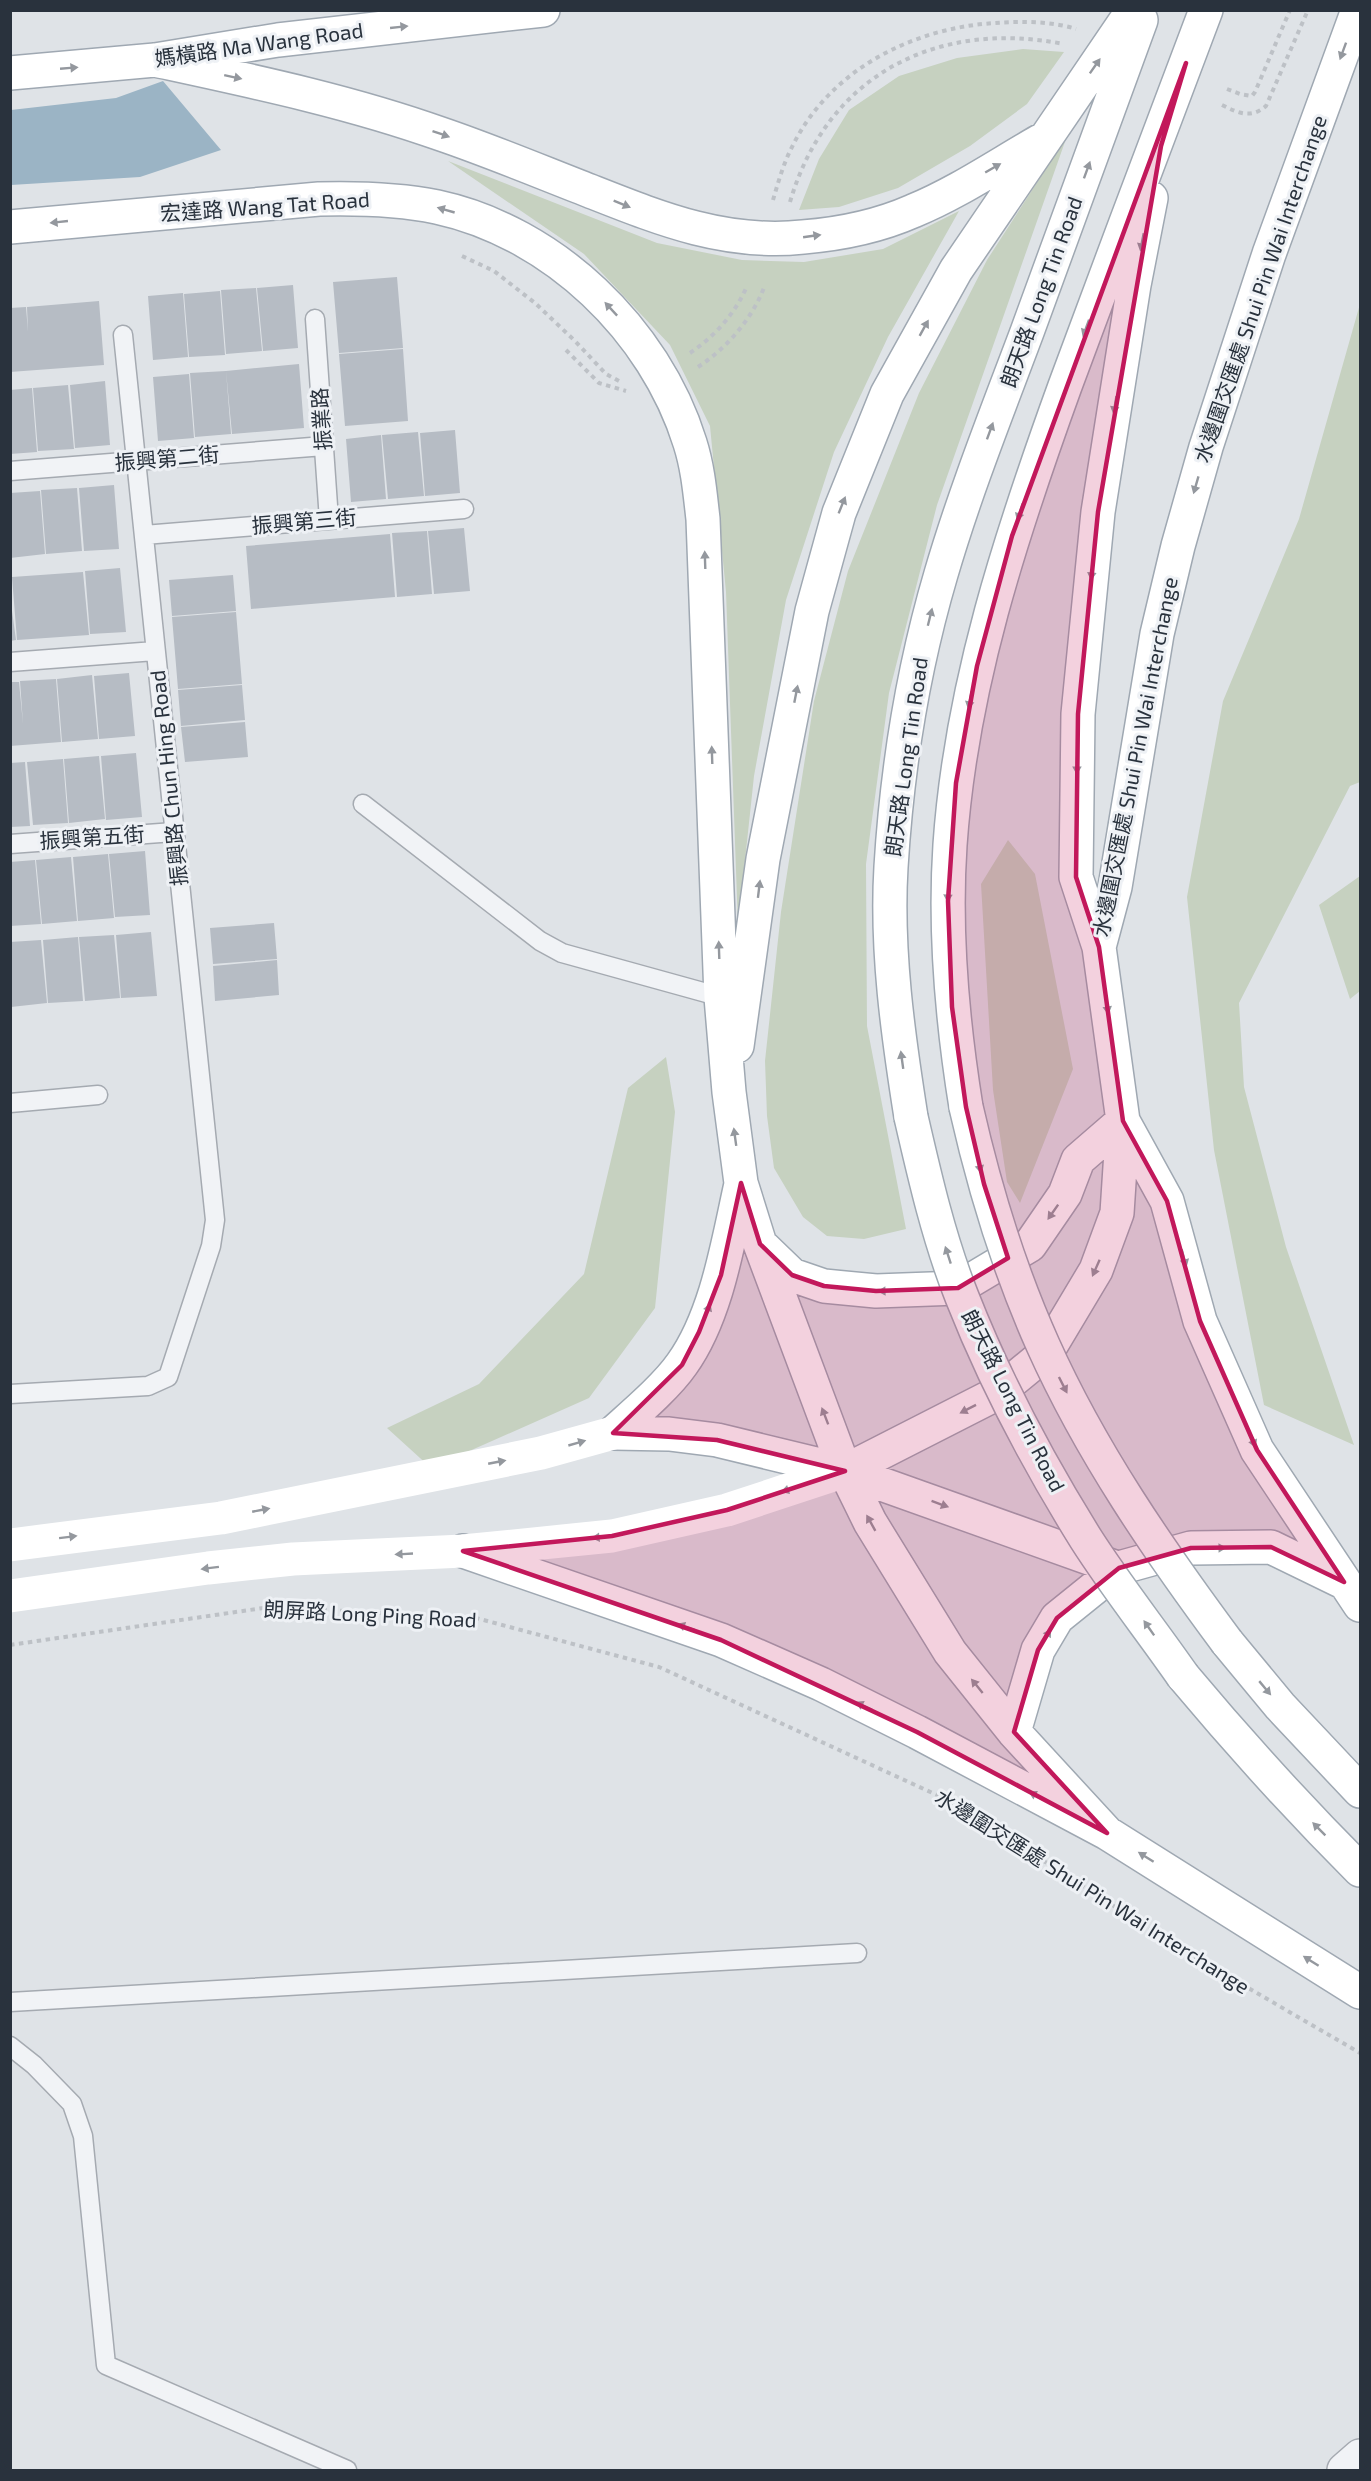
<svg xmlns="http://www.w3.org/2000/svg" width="1371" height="2481" font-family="'Exo 2','Noto Sans TC',sans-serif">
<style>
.green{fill:#c6d1c0}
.water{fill:#9bb4c5}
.building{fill:#b6bcc4}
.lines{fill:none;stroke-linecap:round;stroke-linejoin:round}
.service-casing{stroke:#a5aab1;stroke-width:21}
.minor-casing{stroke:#a5aab1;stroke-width:36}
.primary-casing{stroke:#9fa8b2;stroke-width:36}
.path{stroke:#bdc1c6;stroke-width:4;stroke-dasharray:4.5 4.5;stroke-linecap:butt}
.service{stroke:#f1f3f6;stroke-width:18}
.minor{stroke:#f1f3f6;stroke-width:33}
.secondary{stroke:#fff;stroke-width:33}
.primary{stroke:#fff;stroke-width:33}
.primary-bridge-casing{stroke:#9fa8b2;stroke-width:36;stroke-linecap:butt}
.primary-bridge{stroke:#fff;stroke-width:33}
.oneway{fill:#94989e}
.marked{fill:#c2185b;fill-opacity:0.2;stroke:#c2185b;stroke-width:4.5;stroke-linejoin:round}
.labels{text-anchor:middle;stroke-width:6;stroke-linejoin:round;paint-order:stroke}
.street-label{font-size:21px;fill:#29323d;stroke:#eef1f5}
</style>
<rect width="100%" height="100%" fill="#dfe3e7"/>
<path class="green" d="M 1023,49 L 1064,52 L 1027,104 L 970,146 L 898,188 L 839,207 L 799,210 L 819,159 L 849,110 L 899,76 L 957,58 Z
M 1067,136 L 937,505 L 889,693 L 866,864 L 867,1026 L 906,1229 L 864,1239 L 827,1236 L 803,1217 L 774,1168 L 767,1116 L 765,1061 L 781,912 L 814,701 L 848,571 L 919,393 L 987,260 Z
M 448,161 L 657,243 L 742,260 L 804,262 L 883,249 L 959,211 L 888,337 L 834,452 L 786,600 L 754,776 L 738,926 L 726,592 L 710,426 L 670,345 L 584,254 Z
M 1360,304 L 1360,782 L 1350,786 L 1239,1003 L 1244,1087 L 1286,1247 L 1354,1445 L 1264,1405 L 1214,1150 L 1187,897 L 1223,701 L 1299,519 Z
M 1008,840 L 1035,874 L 1073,1069 L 1020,1203 L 1007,1182 L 993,1090 L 981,884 Z
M 1360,876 L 1360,991 L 1350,999 L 1319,905 Z
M 666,1057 L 675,1112 L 655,1308 L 589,1398 L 431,1468 L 387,1428 L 479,1384 L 584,1274 L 628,1088 Z"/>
<path class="water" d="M 163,81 L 221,150 L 140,177 L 11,185 L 11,110 L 116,98 Z"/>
<path class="building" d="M 397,277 L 403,348 L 339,353 L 333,282 Z
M 293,285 L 298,348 L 263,351 L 257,288 Z
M 256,288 L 262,351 L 226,354 L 221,290 Z
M 220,291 L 225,355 L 189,357 L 184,294 Z
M 183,293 L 188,357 L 153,360 L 148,296 Z
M 99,301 L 104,365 L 10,372 L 10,308 L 26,307 L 28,332 L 27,307 Z
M 403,349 L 408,421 L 345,426 L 339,354 Z
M 299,364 L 304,428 L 232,434 L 226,371 Z
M 226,371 L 231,434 L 195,437 L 190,373 Z
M 189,374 L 194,438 L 158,441 L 153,377 Z
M 105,381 L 110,445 L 75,448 L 70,385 Z
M 68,385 L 74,449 L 38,451 L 33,388 Z
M 32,388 L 37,452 L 10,454 L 10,390 Z
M 455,430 L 460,493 L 425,496 L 420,433 Z
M 418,432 L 424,496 L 388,499 L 382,435 Z
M 381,435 L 386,499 L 351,502 L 346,439 Z
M 114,485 L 119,549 L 84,551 L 79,488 Z
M 77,488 L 82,551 L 46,554 L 41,490 Z
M 40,491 L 45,554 L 10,558 L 10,493 Z
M 464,528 L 470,591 L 434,594 L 428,531 Z
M 427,531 L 432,594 L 397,597 L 392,533 Z
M 390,534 L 395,597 L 251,609 L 246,546 Z
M 120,568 L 126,632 L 90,634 L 85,571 Z
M 83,572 L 89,635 L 17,640 L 12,577 Z
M 233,575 L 236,611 L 172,616 L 169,580 Z
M 10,596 L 16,640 L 10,641 Z
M 236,612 L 242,684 L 178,689 L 172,617 Z
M 129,673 L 135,736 L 99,739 L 94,676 Z
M 92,675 L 98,739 L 62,742 L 57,679 Z
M 56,679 L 61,742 L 10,746 L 10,682 L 19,682 L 23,724 L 20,681 Z
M 242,685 L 245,720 L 181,726 L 178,690 Z
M 245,722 L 248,757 L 185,762 L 181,727 Z
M 136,753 L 142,817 L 106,820 L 101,756 Z
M 99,756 L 105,819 L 69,823 L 64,759 Z
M 63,759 L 68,823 L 33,825 L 27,762 Z
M 25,762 L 30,826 L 10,827 L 10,763 Z
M 145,851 L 150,915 L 115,917 L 109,854 Z
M 108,854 L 114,918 L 78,921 L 73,857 Z
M 71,857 L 77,921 L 42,924 L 36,860 Z
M 35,860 L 41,924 L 10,926 L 10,862 Z
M 274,923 L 277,959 L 213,964 L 210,928 Z
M 151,932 L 157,996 L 121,998 L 116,935 Z
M 114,935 L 120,998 L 85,1001 L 79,937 Z
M 78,937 L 83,1001 L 48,1003 L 43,940 Z
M 41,940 L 47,1003 L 11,1007 L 10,942 Z
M 277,960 L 279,995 L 215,1001 L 213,966 Z"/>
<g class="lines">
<g class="service-casing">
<path id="service" d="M 315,319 L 329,520
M 10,471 L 324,446
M 144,535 L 464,509
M 10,662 L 155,651
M 363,804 L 540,941 L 562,953 L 721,997
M 10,844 L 174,832
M 10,1103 L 98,1095
M 10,1394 L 148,1386 L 168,1377 L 211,1246 L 215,1220 L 123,335
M 10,2002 L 857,1953
M 10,2046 L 34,2065 L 72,2104 L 83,2136 L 106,2365 L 347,2470"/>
</g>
<g class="minor-casing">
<path id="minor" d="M 1344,2470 L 1360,2456"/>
</g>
<g class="primary-casing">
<path id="primary" d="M 155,60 C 252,81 348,101 441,134 C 491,151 541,172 590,191 C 661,219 725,245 803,237 C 840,234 879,226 913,211 C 957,193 998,165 1040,141
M 10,73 L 155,60 L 278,40 L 543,10
M 10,227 L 319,199 C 359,198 398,199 437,207 C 553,232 655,330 690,443 C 698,468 700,493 703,519 L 721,997 L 729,1092 L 741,1183 L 760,1244 L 845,1471 L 870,1522 L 950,1652 L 1014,1732 L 1107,1833
M 1099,947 L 1076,877 L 1078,714 L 1098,512 L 1134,285 L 1151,198
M 737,1046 L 763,859 L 812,611 L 839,513 L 887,394 L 956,270 L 1133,10
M 966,1107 C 952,1020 944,934 950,845 C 961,686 1011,535 1065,386 C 1111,260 1159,136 1206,10
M 911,1117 C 898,1035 886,950 891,867 C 897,769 913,669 941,574 C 965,492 997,412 1027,332 C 1065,228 1103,124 1141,20
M 1123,1121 L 1167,1201 L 1200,1321 L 1257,1450 L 1360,1605
M 764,1248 L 792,1275 L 824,1286 L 876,1291 L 958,1288 L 1030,1245 L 1065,1194 L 1078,1160 L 1123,1121
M 613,1433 L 669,1434 L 717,1440 L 845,1471 L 1117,1568
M 613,1433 C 634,1414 666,1387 682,1364 C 717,1315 728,1242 741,1184
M 845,1471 L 996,1394 L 1047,1352 L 1096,1270 L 1117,1213 L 1123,1121 L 1099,947 L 1115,887 L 1157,634 L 1178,546 L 1206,447 L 1269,254 L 1358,10
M 463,1551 L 721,1640 L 821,1684 L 917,1732 L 1107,1833 L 1360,1992
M 1227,1642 L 1280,1706 L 1360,1791
M 1183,1676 C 1240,1744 1298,1808 1360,1870
M 1014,1732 L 1038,1650 L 1057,1618 L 1119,1568 L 1191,1548 L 1271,1547 L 1343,1582"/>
</g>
<path class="path" d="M 1227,89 L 1240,94 L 1252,96 L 1255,92 L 1290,10
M 1222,105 C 1238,113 1251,119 1266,106 L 1308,10
M 773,200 C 778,183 783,165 791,149 C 828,71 911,28 995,23 C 1021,21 1051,21 1076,29
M 790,202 C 827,75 937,19 1064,44
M 462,256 L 494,271 L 535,303 L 575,341 L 606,374 L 619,381
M 566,350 L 599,383 L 626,391
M 690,353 C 715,336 735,314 747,286
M 698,367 C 727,348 753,318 765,285
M 10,1645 L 270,1607 L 476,1618 L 659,1667 L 952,1802 L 1176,1946 L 1360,2053"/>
<use href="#service" class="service"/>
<use href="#minor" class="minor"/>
<path class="secondary" d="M 10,1545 L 221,1518 L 541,1453 L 613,1433
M 10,1596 L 208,1568 L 293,1559 L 463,1551 L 612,1536 L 727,1510 L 845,1471"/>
<use href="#primary" class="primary"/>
<g class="primary-bridge-casing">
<path id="primary-bridge" d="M 966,1107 C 985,1191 1008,1267 1043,1345 C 1091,1452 1158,1549 1227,1642
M 911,1117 C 925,1178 939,1239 962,1297 C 995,1381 1038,1462 1086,1539 C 1116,1586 1151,1630 1183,1676"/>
</g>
<use href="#primary-bridge" class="primary-bridge"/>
</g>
<defs><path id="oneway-solid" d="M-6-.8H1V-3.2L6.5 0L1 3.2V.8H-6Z" transform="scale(1.5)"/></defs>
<g class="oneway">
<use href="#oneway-solid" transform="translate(399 27) rotate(-6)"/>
<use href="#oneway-solid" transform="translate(1343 51) rotate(110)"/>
<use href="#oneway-solid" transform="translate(1095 66) rotate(-55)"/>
<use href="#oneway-solid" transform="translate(69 68) rotate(-5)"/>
<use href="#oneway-solid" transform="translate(233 77) rotate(12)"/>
<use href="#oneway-solid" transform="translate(441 134) rotate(19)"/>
<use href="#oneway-solid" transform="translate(993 168) rotate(-30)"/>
<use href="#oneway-solid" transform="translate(1087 170) rotate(-70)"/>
<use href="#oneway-solid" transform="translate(622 204) rotate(22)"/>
<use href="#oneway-solid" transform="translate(446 210) rotate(-164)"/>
<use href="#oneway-solid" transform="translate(59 222) rotate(174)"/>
<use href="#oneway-solid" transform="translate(812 236) rotate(-8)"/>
<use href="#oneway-solid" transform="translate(1142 242) rotate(101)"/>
<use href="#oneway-solid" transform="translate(611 309) rotate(-133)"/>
<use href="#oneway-solid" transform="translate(924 328) rotate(-61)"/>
<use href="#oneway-solid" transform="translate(1086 328) rotate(110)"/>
<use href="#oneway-solid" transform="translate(1115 405) rotate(99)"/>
<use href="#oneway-solid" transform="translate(990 431) rotate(-70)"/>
<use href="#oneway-solid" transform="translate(1196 485) rotate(106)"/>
<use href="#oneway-solid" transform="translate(842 505) rotate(-68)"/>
<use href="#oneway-solid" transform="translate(1020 512) rotate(108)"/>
<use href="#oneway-solid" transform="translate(705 560) rotate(-92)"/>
<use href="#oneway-solid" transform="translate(1092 571) rotate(96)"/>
<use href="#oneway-solid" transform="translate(930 617) rotate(-76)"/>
<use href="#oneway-solid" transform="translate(796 694) rotate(-79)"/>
<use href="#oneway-solid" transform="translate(970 700) rotate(101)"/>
<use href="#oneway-solid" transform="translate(712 755) rotate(-92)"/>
<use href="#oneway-solid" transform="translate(1077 765) rotate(91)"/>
<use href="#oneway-solid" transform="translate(759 889) rotate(-83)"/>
<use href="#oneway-solid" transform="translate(948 893) rotate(92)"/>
<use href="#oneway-solid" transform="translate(719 950) rotate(-92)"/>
<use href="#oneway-solid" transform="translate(1107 1005) rotate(82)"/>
<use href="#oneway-solid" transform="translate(902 1060) rotate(-98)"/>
<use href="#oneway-solid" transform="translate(735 1137) rotate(-98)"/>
<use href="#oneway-solid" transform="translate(979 1164) rotate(77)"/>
<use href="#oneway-solid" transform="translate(1053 1212) rotate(125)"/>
<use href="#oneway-solid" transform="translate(948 1255) rotate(-108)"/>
<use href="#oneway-solid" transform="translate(1184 1258) rotate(75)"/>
<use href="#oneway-solid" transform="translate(1096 1268) rotate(114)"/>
<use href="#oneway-solid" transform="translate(887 1291) rotate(178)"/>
<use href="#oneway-solid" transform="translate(707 1312) rotate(-69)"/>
<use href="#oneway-solid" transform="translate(1063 1385) rotate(63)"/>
<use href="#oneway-solid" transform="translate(968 1409) rotate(153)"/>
<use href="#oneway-solid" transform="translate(825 1416) rotate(-111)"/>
<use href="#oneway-solid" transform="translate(1252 1439) rotate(66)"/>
<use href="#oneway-solid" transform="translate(577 1443) rotate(-16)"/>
<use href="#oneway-solid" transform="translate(497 1462) rotate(-11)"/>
<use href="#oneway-solid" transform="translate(790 1489) rotate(162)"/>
<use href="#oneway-solid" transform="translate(940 1504) rotate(20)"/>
<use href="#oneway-solid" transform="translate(261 1510) rotate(-11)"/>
<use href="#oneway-solid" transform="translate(871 1523) rotate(-119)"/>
<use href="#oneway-solid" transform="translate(68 1537) rotate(-7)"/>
<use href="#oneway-solid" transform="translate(601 1537) rotate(174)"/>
<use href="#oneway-solid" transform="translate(1217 1548) rotate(-1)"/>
<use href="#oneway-solid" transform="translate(404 1554) rotate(177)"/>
<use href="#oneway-solid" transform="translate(210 1568) rotate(173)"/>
<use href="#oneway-solid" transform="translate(686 1627) rotate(-161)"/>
<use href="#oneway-solid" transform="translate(1149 1628) rotate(-125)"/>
<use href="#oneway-solid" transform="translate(1046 1637) rotate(-58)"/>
<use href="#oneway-solid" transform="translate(977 1686) rotate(-129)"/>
<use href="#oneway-solid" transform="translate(1265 1688) rotate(50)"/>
<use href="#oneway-solid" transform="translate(864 1706) rotate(-154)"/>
<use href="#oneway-solid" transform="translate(1037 1796) rotate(-152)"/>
<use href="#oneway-solid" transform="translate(1319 1829) rotate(-135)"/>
<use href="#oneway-solid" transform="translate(1146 1857) rotate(-148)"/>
<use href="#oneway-solid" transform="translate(1311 1961) rotate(-148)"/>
</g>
<path class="marked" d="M 1186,63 L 1161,146 L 1098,512 L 1078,714 L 1076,877 L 1099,947 L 1123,1121 L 1167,1201 L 1200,1321 L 1257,1450 L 1344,1582 L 1271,1547 L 1191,1548 L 1119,1568 L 1057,1618 L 1038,1650 L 1014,1732 L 1107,1833 L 917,1732 L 721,1640 L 463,1551 L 612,1536 L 727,1510 L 845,1471 L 717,1440 L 613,1433 L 682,1365 L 699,1332 L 721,1275 L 741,1183 L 760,1244 L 792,1275 L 824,1286 L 876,1291 L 958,1288 L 1008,1258 L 984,1184 L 966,1107 L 952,1007 L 948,901 L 956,783 L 977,666 L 1012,536 Z"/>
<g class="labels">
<g class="street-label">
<text transform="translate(259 45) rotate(-8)" y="7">媽橫路 Ma Wang Road</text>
<text transform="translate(265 207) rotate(-4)" y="7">宏達路 Wang Tat Road</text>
<text transform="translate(1261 289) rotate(-71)" y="7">水邊圍交匯處 Shui Pin Wai Interchange</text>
<text transform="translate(1042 292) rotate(-70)" y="7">朗天路 Long Tin Road</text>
<text transform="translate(322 419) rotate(-94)" y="7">振業路</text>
<text transform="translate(167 459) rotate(-5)" y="7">振興第二街</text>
<text transform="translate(304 522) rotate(-5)" y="7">振興第三街</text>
<text transform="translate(907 757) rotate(-82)" y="7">朗天路 Long Tin Road</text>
<text transform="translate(1136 757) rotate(-79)" y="7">水邊圍交匯處 Shui Pin Wai Interchange</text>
<text transform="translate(169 778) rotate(-96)" y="7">振興路 Chun Hing Road</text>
<text transform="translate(92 838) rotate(-4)" y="7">振興第五街</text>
<text transform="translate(1013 1401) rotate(63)" y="7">朗天路 Long Tin Road</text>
<text transform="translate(370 1615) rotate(3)" y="7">朗屏路 Long Ping Road</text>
<text transform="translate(1092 1892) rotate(32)" y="7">水邊圍交匯處 Shui Pin Wai Interchange</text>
</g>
</g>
<rect width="1371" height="2481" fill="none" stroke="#29323d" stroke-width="24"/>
</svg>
